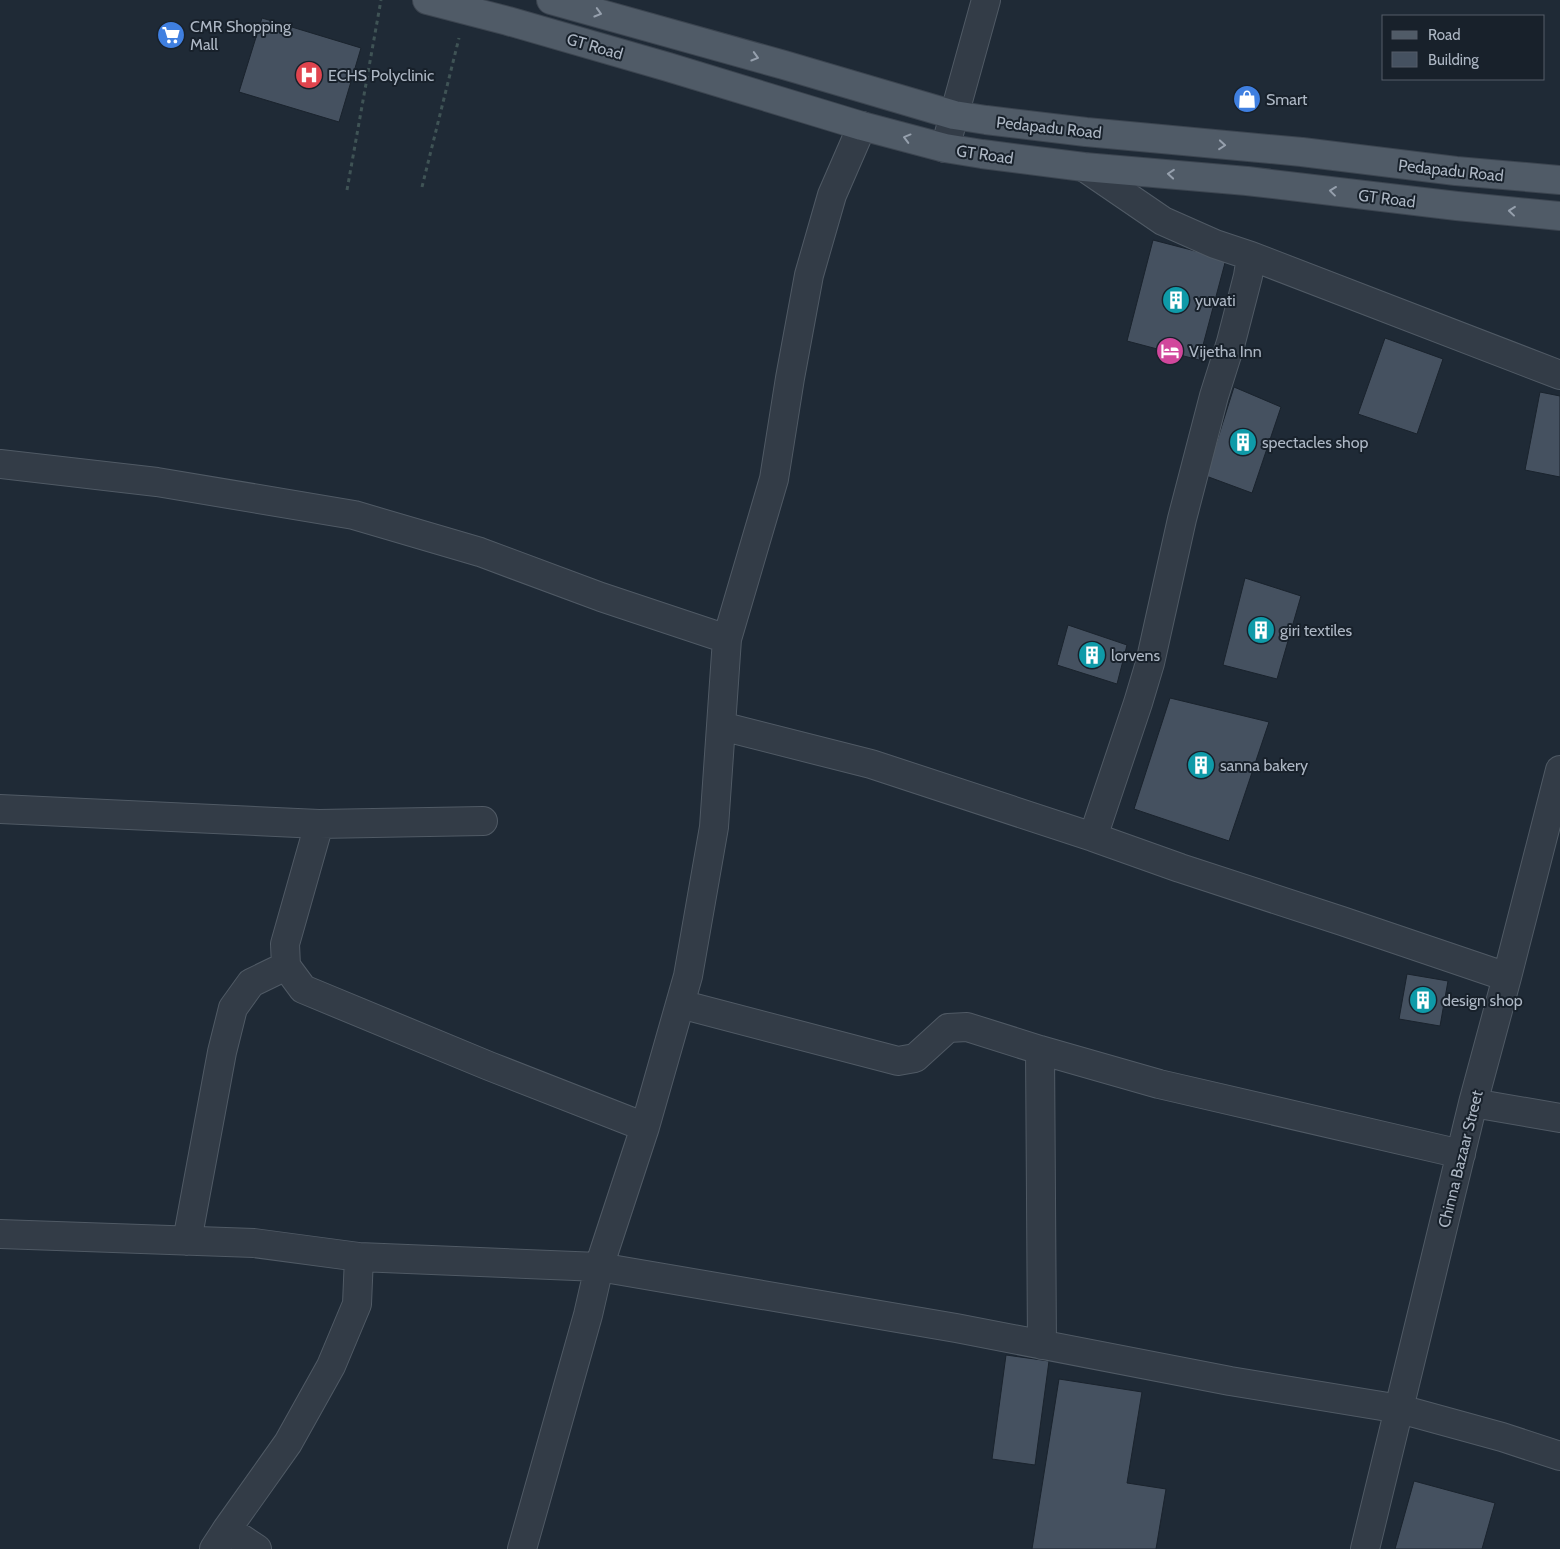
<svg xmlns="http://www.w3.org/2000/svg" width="1560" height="1549" font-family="Cabin,sans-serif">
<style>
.building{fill:#455160;stroke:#1a232d}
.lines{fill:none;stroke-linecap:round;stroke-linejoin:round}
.minor-casing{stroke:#505a65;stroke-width:30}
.major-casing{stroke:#3c4550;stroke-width:30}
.path{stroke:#3f5355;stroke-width:3;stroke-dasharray:4 4;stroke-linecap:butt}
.minor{stroke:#333c47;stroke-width:28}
.major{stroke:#505b67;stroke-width:28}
.oneway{stroke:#96a0ad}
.labels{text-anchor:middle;stroke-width:4;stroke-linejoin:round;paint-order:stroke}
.poi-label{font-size:16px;fill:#adb7c4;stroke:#18212b;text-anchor:start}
.street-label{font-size:16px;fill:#adb7c4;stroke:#18212b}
</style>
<rect width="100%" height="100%" fill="#1f2a36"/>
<path class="building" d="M 262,18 L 361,48 L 339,122 L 239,92 Z
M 1153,240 L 1226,259 L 1199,360 L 1127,341 Z
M 1385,338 L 1443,359 L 1417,434 L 1358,414 Z
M 1234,387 L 1281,407 L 1252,493 L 1206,476 Z
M 1540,392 L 1560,396 L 1560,477 L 1525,470 Z
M 1245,578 L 1301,596 L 1277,679 L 1223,665 Z
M 1068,625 L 1127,645 L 1117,684 L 1057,665 Z
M 1170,698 L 1269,722 L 1229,841 L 1134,809 Z
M 1407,974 L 1448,981 L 1440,1026 L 1399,1019 Z
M 1006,1355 L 1049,1361 L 1035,1465 L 992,1459 Z
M 1059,1379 L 1142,1392 L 1127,1483 L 1166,1489 L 1156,1549 L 1032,1549 Z
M 1414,1481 L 1495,1503 L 1482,1549 L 1395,1549 Z"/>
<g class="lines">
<g class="minor-casing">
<path id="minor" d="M 945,148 L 986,0
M 1084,167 L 1163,221 L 1215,244 L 1251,256 L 1560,375
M 0,464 L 157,482 L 354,515 L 480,552 L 601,597 L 727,639
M 721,726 L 871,764 L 1093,837 L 1180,868 L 1342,921 L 1507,977
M 0,809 L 319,824 L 483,821
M 319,824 L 285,944 L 286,966 L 303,989 L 489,1066 L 645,1127
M 1093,837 L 1138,703 L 1150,663 L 1182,519 L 1214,396 L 1231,342 L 1248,276 L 1251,256
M 680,1004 L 898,1061 L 915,1058 L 948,1028 L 967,1027 L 1040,1050 L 1159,1084 L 1461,1154
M 1040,1050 L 1042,1345
M 1473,1103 L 1560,1118
M 0,1234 L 254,1243 L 359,1257 L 599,1267 L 956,1328 L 1230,1381 L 1400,1409 L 1502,1437 L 1560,1456
M 187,1241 L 222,1052 L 233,1008 L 251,983 L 286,966
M 227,1529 L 257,1549
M 214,1549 L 227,1529 L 288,1443 L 331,1366 L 357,1304 L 359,1257
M 522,1549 L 588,1315 L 599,1267 L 645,1127 L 688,976 L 714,827 L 727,639 L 774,479 L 790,378 L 809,275 L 832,195 L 862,126
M 1365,1549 L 1473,1103 L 1507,977 L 1560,770"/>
</g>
<g class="major-casing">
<path id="major" d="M 427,0 L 508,21 L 668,67 L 862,126 L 945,148 L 982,154 L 1084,167 L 1247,181 L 1457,206 L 1560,216
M 551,0 L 784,65 L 954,115 L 986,120 L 1086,132 L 1302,152 L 1456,171 L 1560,180"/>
</g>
<path class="path" d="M 422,187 L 459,38
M 347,190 L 381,0"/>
<use href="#minor" class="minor"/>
<use href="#major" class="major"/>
</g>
<defs><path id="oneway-chevron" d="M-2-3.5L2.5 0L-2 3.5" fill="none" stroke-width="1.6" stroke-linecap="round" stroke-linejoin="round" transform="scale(1.25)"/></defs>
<g class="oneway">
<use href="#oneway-chevron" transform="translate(598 13) rotate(16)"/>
<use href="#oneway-chevron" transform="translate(755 57) rotate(16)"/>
<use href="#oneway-chevron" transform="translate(907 138) rotate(-165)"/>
<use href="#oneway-chevron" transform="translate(1222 145) rotate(5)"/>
<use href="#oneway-chevron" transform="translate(1171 174) rotate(-175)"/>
<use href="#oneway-chevron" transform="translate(1333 191) rotate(-173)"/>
<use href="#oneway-chevron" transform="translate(1512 211) rotate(-174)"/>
</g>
<defs>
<g id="supermarket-disc" transform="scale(1.4375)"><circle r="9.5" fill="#3f7fe0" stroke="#18212b"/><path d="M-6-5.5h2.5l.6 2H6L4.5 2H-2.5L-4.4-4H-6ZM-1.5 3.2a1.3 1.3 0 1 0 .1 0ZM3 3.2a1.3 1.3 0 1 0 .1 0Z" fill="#fff"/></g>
<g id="hospital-disc" transform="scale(1.4375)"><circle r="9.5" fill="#e0444e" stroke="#18212b"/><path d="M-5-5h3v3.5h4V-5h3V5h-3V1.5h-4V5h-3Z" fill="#fff"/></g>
<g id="shop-disc" transform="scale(1.4375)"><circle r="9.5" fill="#3f7fe0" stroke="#18212b"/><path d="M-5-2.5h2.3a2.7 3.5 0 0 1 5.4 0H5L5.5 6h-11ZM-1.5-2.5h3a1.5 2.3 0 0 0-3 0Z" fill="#fff"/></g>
<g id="building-disc" transform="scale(1.4375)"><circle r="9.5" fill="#0f9aa8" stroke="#18212b"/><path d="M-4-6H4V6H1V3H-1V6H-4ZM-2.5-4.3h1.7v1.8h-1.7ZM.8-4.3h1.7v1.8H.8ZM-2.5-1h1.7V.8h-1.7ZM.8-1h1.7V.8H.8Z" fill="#fff"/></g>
<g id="hotel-disc" transform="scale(1.4375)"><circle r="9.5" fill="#d1479c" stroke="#18212b"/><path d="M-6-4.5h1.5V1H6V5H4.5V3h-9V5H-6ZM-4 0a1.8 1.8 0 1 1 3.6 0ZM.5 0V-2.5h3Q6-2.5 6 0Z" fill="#fff"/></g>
</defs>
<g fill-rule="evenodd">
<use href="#supermarket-disc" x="171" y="35"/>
<use href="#hospital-disc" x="309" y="75"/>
<use href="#shop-disc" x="1247" y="99"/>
<use href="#building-disc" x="1176" y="300"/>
<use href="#hotel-disc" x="1170" y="351"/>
<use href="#building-disc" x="1243" y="442"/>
<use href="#building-disc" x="1261" y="630"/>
<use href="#building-disc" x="1092" y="655"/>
<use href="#building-disc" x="1201" y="765"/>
<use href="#building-disc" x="1423" y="1000"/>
</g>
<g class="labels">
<g class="poi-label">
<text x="190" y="32">CMR Shopping<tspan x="190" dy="18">Mall</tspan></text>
<text x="328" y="81">ECHS Polyclinic</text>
<text x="1266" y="105">Smart</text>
<text x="1195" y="306">yuvati</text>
<text x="1189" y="357">Vijetha Inn</text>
<text x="1262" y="448">spectacles shop</text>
<text x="1280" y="636">giri textiles</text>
<text x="1111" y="661">lorvens</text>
<text x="1220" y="771">sanna bakery</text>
<text x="1442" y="1006">design shop</text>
</g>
<g class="street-label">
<text transform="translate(595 46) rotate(16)" y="6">GT Road</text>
<text transform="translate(1049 127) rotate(6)" y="6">Pedapadu Road</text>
<text transform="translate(985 154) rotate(8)" y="6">GT Road</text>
<text transform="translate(1451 170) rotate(6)" y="6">Pedapadu Road</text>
<text transform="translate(1387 198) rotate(7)" y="6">GT Road</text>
<text transform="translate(1460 1159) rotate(-76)" y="6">Chinna Bazaar Street</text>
</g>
</g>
<rect x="1382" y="15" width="162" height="65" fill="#18212b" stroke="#545d68"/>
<rect x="1392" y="31" width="25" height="8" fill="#505b67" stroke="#545d68"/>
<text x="1428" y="40" font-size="15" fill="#adb7c4">Road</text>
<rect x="1392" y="52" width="25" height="15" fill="#455160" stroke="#545d68"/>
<text x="1428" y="65" font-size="15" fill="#adb7c4">Building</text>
</svg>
